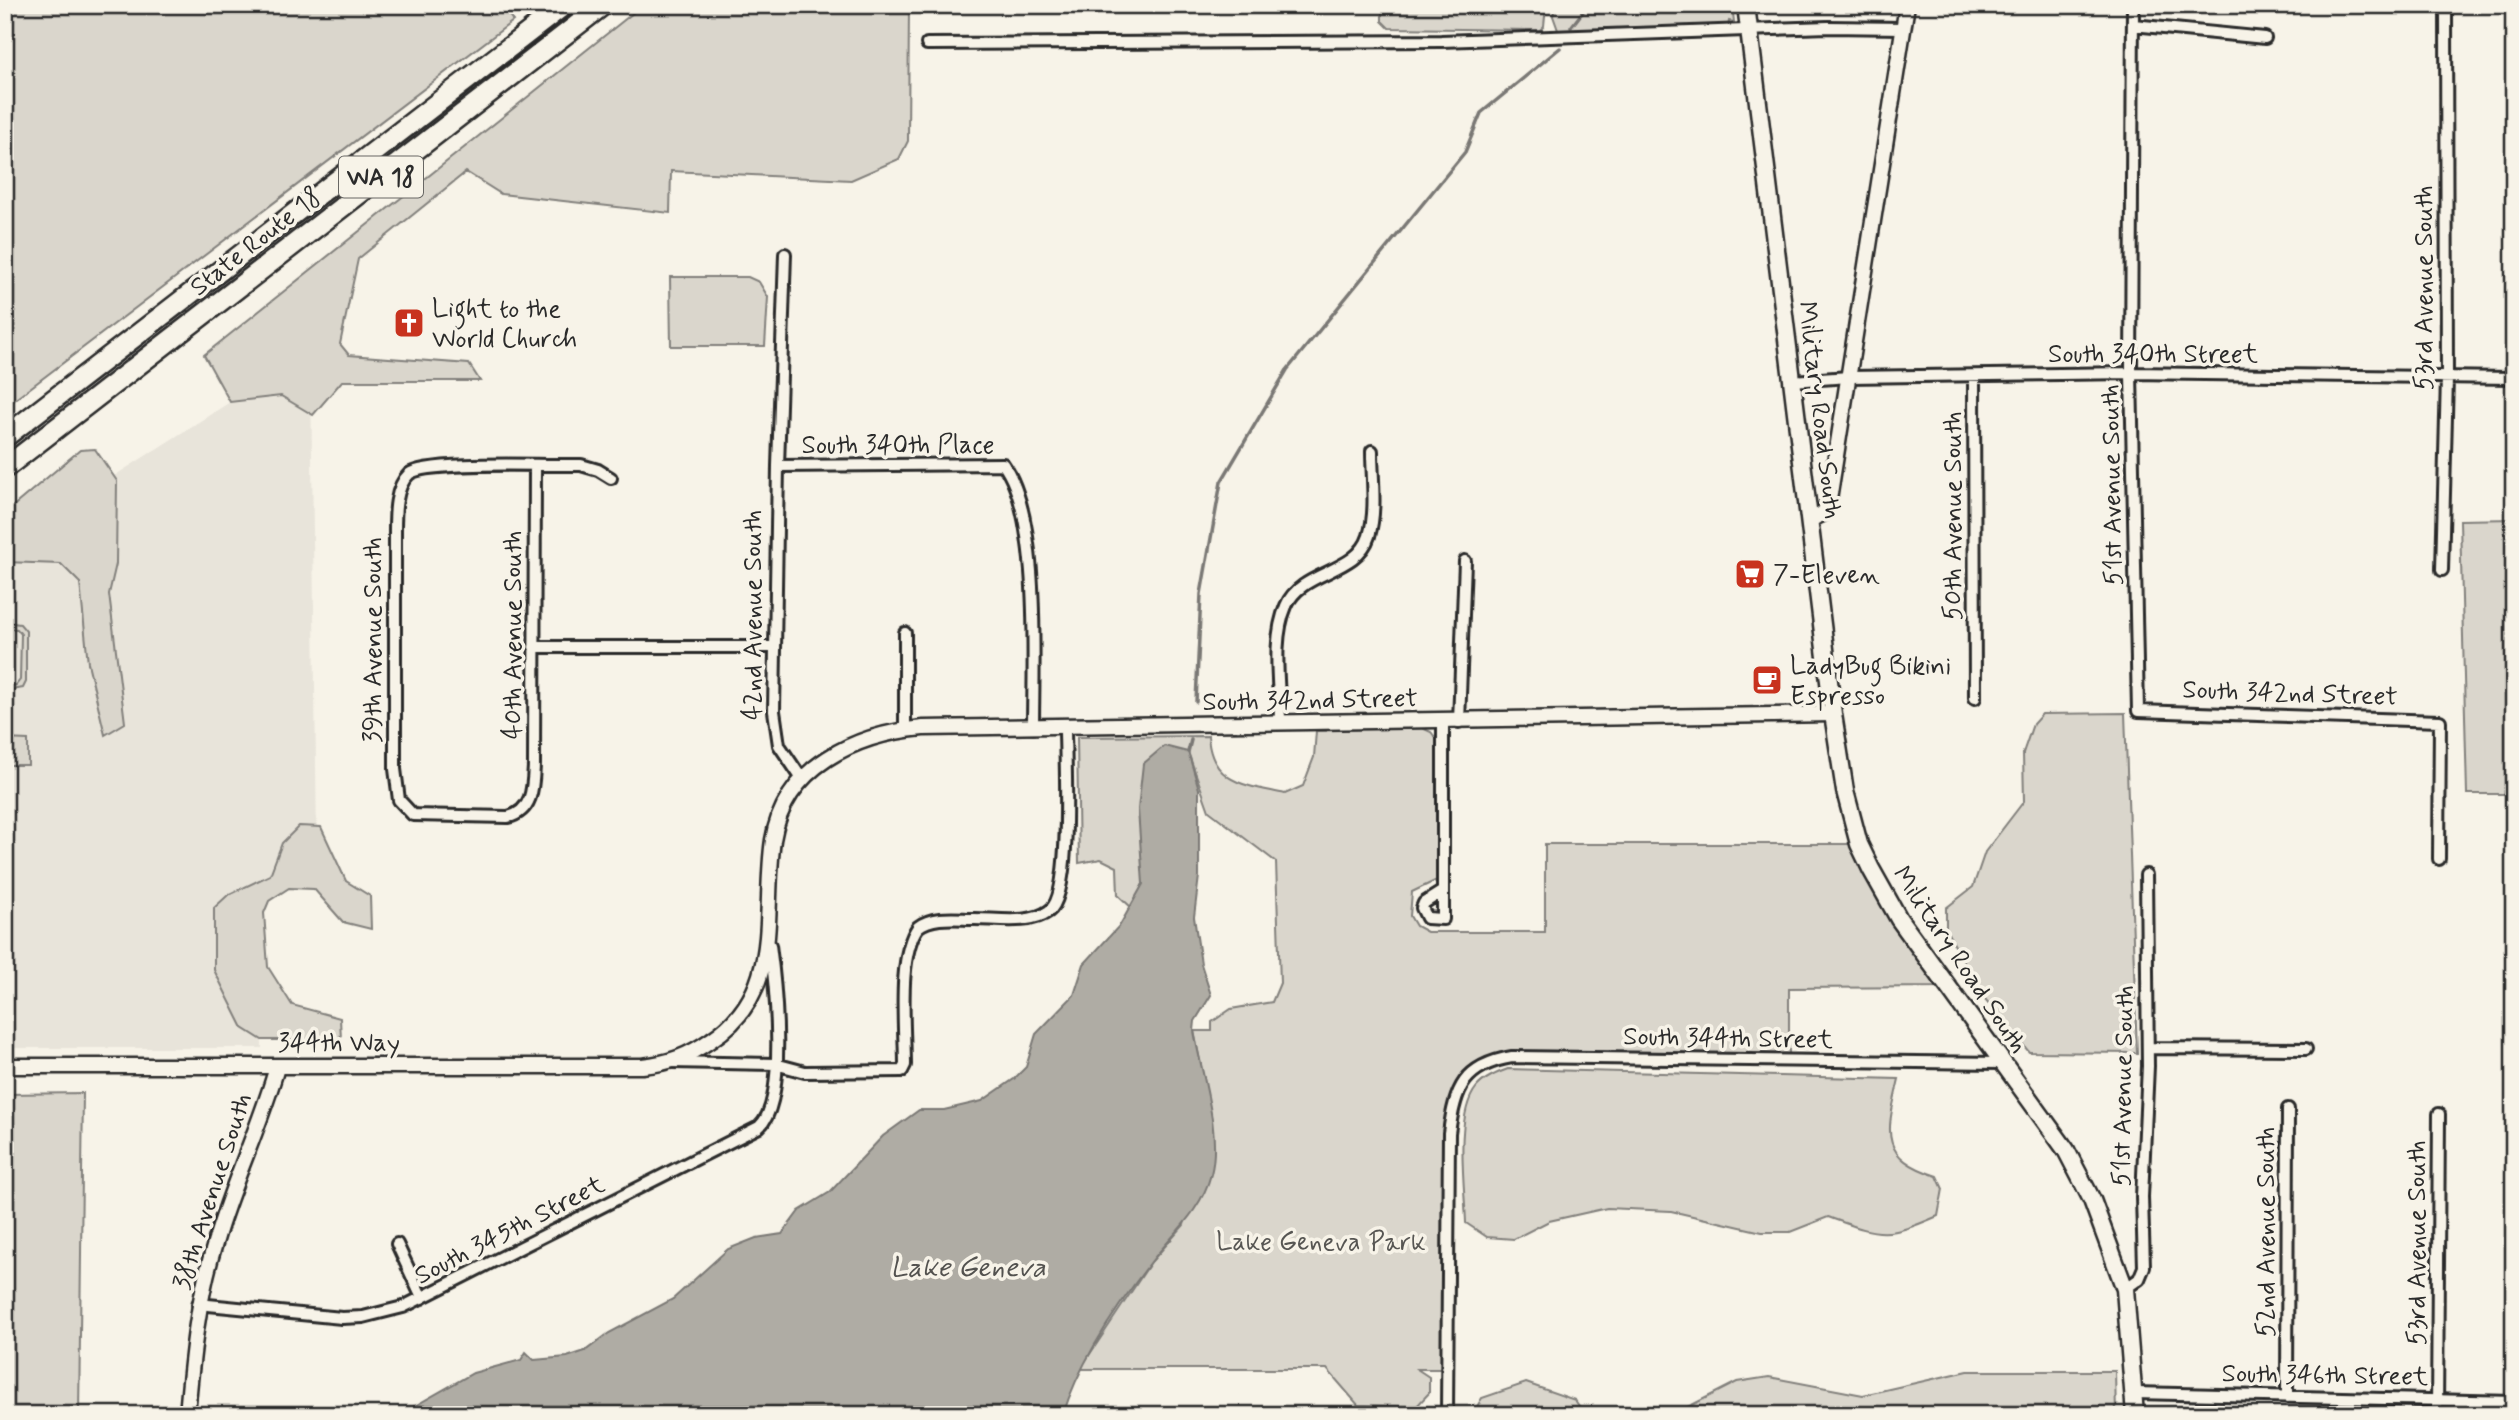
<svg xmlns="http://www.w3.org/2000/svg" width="2519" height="1420" font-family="Mynerve,sans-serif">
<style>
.built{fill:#e8e4da}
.green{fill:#dad6cc;stroke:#82807c;stroke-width:2}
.water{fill:#afaca4;stroke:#7a7874;stroke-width:2}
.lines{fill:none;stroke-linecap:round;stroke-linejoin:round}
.stream{stroke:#7a7874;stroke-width:3.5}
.minor-casing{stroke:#2b2b2b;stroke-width:16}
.tertiary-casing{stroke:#2b2b2b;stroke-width:19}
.secondary-casing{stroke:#2b2b2b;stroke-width:21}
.motorway-casing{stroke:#2b2b2b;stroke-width:24}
.minor{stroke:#f7f3e8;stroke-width:10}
.tertiary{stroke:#f7f3e8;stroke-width:14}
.secondary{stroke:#f7f3e8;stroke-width:16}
.motorway{stroke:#f7f3e8;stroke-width:19}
.labels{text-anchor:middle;stroke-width:7;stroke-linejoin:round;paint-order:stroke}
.shield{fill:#f7f3e8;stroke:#686764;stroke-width:2}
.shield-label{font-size:24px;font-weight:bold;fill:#2b2b2b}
.street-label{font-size:26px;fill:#2b2b2b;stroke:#f7f3e8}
.poi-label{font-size:26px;fill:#2b2b2b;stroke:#f7f3e8;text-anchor:start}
.park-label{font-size:26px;fill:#575653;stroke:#f7f3e8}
.water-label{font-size:28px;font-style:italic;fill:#53524f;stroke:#f7f3e8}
</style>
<rect width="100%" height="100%" fill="#f7f3e8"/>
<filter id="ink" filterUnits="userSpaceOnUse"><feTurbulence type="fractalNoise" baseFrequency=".0143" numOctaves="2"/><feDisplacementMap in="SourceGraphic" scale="14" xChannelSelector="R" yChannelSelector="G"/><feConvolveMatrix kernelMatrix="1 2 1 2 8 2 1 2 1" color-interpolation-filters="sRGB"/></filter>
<g filter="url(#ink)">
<path class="built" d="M 263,381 L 311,381 L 317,843 L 258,899 L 262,1048 L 5,1048 L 5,562 L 61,564 L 80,583 L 88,655 L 91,494 L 114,476 Z"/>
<path class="green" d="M 5,5 L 502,5 L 513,21 L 5,407 Z
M 643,5 L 909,5 L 908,141 L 899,159 L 851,180 L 671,171 L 670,213 L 501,194 L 466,172 L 358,259 L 340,344 L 349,355 L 469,364 L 480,381 L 342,381 L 313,415 L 281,396 L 230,402 L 204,355 Z
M 1386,5 L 1546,5 L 1544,26 L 1540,30 L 1389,28 L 1382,21 L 1382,10 Z
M 1555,5 L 1643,5 L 1659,11 L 1685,5 L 1728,5 L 1733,13 L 1734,22 L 1729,21 L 1728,27 L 1558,30 L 1553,16 Z
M 670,277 L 748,277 L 759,282 L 768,297 L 765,346 L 671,346 Z
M 95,449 L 117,481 L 116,564 L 109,594 L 125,723 L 105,735 L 88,663 L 80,583 L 61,564 L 5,562 L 5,513 L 80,450 Z
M 2514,519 L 2514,794 L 2467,794 L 2460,520 Z
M 5,622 L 20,624 L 26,631 L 26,682 L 23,688 L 5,691 L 5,686 L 16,685 L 20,680 L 21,634 L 17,629 L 5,628 Z
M 2125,713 L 2137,1053 L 2029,1052 L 1985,999 L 1946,930 L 1946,908 L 1973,887 L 1985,852 L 2024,801 L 2023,753 L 2033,724 L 2042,714 Z
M 1420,727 L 1431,732 L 1439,742 L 1439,879 L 1412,892 L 1410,916 L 1416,926 L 1427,932 L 1545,932 L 1545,844 L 1859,844 L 1946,987 L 1789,988 L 1789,1061 L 1512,1057 L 1472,1071 L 1452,1113 L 1448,1369 L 1417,1369 L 1429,1377 L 1429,1393 L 1416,1407 L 1358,1405 L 1327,1369 L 1080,1369 L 1151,1262 L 1184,1225 L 1212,1121 L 1194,1031 L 1212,1031 L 1212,1022 L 1231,1009 L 1272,1002 L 1280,983 L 1276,862 L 1209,811 L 1188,752 L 1143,870 L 1143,884 L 1132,908 L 1118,895 L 1117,867 L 1101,859 L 1079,863 L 1077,737 L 1208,736 C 1211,784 1246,785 1285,794 L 1303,786 L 1314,757 L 1316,731 L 1326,731 L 1326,728 Z
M 5,739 L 28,740 L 28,765 L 5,765 Z
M 299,826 L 321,827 L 346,881 L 370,896 L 371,929 L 343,922 L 314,889 L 289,888 L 269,901 L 264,913 L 268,967 L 292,1005 L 340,1018 L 341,1040 L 262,1040 L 243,1028 L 214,970 L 214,908 L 228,895 L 270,875 L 282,843 Z
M 1508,1069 L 1899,1079 C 1887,1131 1877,1157 1937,1176 L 1943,1189 L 1938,1216 C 1885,1239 1881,1236 1828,1217 L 1790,1232 L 1762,1232 L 1671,1211 L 1607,1208 L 1549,1221 L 1514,1239 L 1487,1237 L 1466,1223 C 1465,1188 1454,1116 1476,1088 C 1484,1078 1497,1073 1508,1069 Z
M 83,1093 L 79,1415 L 5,1415 L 5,1094 Z
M 1968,1371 L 2115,1371 L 2116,1415 L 1672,1415 L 1737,1382 L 1769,1377 L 1863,1395 Z
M 1526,1383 L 1575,1400 L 1585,1415 L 1472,1415 L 1482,1398 Z"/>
<path class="water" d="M 1164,746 L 1188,752 L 1199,789 L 1199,876 L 1194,917 L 1201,964 L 1211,995 L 1195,1021 L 1194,1031 C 1201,1072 1222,1133 1211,1174 C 1202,1210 1173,1234 1151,1262 C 1118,1305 1079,1363 1063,1415 L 399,1415 L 473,1373 L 521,1360 L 526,1352 L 534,1360 L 567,1357 L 585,1351 L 609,1333 L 673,1299 L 728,1249 L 756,1238 L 782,1234 L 799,1211 L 830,1192 L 883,1136 L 919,1110 L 944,1110 L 982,1101 L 1014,1079 L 1026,1067 L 1036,1034 L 1074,995 L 1084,964 L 1120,925 L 1143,884 L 1138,809 L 1143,764 Z"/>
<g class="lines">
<path class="stream" d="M 1571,27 L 1588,5
M 1196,702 L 1201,594 L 1221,482 L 1287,370 L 1465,152 L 1481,113 L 1560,48
M 1188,752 L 1191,740"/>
<g class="minor-casing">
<path id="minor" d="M 2133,5 L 2131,373 L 2138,711 L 2440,721 L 2439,859
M 2133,25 L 2265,38
M 927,44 L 1441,41 L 1828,27 L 1903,28
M 785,254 L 778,466 L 774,711 L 779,745 L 802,779
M 1974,376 L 1975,698
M 1792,381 L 1849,377 L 2131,373 L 2514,378
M 535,466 L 534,765 C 533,787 533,811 508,817 L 413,815 L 399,800 L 395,769 L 395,536 C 395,517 394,488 409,474 C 426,460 553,466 581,465 L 598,470 L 611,478
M 778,466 L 1003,464 C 1041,515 1033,662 1033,728
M 2442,570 L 2447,378 L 2446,5
M 905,633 L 905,730
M 534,647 L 775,647
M 1459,722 L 1465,561
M 1280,723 C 1280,687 1271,641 1286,606 C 1301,570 1357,574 1369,536 C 1377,510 1372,478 1372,451
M 1443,891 L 1424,903 L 1422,908 L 1427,918 L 1443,919 L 1443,723
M 2148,1048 L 2306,1049
M 672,1062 L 775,1064 L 805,1072 L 902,1071 L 905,1065 C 905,1028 897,956 918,927 C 933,915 957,919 975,919 C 998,919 1030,925 1049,911 C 1073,895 1065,760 1065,728
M 397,1244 L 422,1298
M 2125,1289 L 2139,1279 L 2144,1267 L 2142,1197 L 2148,1066 L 2146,875
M 198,1304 L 342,1318 L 363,1317 L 403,1307 L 759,1127 C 788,1102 775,982 770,945
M 2135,1393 L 2514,1402
M 2287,1397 L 2288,1109
M 1447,1415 L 1449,1133 C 1455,1088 1464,1065 1512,1057 L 2001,1063
M 2437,1415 L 2439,1114"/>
</g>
<g class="tertiary-casing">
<path id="tertiary" d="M 1810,520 L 1824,513 L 1829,500 L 1907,5
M 5,1066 L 642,1066 C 670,1063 688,1056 711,1040 C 785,991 762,913 773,840 C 785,766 856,734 923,728 L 1833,714
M 187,1415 C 192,1355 198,1297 216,1240 C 233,1181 260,1127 277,1067"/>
</g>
<g class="secondary-casing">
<path id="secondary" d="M 1746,5 L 1833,714 L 1845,791 L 1859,844 L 1871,869 L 1899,919 L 2066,1150 L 2092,1200 L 2125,1289 L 2135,1415"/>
</g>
<g class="motorway-casing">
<path id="motorway" d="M 5,437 L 564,5
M 5,468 L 603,5"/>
</g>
<use href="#minor" class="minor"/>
<use href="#tertiary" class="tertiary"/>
<use href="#secondary" class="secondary"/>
<use href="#motorway" class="motorway"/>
</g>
</g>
<defs>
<g id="church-square" transform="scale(1.575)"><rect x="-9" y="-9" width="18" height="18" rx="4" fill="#c8321e" stroke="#f7f3e8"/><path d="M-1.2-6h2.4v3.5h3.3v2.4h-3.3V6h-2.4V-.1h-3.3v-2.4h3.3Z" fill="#fff"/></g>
<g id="supermarket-square" transform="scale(1.575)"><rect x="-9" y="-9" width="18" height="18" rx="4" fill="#c8321e" stroke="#f7f3e8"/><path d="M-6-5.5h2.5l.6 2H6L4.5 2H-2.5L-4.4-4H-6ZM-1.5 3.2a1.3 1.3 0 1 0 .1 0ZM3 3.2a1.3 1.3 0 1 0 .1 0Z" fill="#fff"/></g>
<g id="cafe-square" transform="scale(1.575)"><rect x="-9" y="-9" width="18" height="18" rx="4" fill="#c8321e" stroke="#f7f3e8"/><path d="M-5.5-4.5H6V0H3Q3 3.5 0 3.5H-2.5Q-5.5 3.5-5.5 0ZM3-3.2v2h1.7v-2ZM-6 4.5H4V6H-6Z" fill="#fff"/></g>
</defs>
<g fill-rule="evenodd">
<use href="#church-square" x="409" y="323"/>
<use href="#supermarket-square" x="1750" y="574"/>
<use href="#cafe-square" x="1767" y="680"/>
</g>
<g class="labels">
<rect class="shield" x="339" y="156.5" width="84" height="41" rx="5"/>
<g class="shield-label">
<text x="381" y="185">WA 18</text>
</g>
<g class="street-label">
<text transform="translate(255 241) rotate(-38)" y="9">State Route 18</text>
<text transform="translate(2423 288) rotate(-90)" y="9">53rd Avenue South</text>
<text x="2153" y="362">South 340th Street</text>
<text transform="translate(1821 410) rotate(83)" y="9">Military Road South</text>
<text x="898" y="453">South 340th Place</text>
<text transform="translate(2111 485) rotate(-91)" y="9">51st Avenue South</text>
<text transform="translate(1952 516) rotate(-90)" y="9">50th Avenue South</text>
<text transform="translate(752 615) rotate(-90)" y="9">42nd Avenue South</text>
<text transform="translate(512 635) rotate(-90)" y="9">40th Avenue South</text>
<text transform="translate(372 640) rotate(-90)" y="9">39th Avenue South</text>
<text transform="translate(2290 692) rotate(2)" y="9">South 342nd Street</text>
<text transform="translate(1310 699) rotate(-1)" y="9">South 342nd Street</text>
<text transform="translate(1961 959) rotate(56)" y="9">Military Road South</text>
<text transform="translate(1728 1037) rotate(1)" y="9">South 344th Street</text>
<text x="339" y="1051">344th Way</text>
<text transform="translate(2122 1086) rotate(-89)" y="9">51st Avenue South</text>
<text transform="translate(211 1191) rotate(-72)" y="9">38th Avenue South</text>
<text transform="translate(509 1229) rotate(-27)" y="9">South 345th Street</text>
<text transform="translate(2265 1232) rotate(-90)" y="9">52nd Avenue South</text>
<text transform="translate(2416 1243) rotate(-90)" y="9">53rd Avenue South</text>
<text transform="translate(2325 1374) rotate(1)" y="9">South 346th Street</text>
</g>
<g class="poi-label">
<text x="432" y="317">Light to the<tspan x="432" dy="30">World Church</tspan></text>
<text x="1773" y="583">7-Eleven</text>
<text x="1790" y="674">LadyBug Bikini<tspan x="1790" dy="30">Espresso</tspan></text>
</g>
<g class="park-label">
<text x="1321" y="1250">Lake Geneva Park</text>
</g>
<g class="water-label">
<text x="968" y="1276">Lake Geneva</text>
</g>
</g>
<rect width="2519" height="1420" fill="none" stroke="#f7f3e8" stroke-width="28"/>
<rect x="14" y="14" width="2491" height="1392" fill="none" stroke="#2b2b2b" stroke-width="2.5" filter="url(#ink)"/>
</svg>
